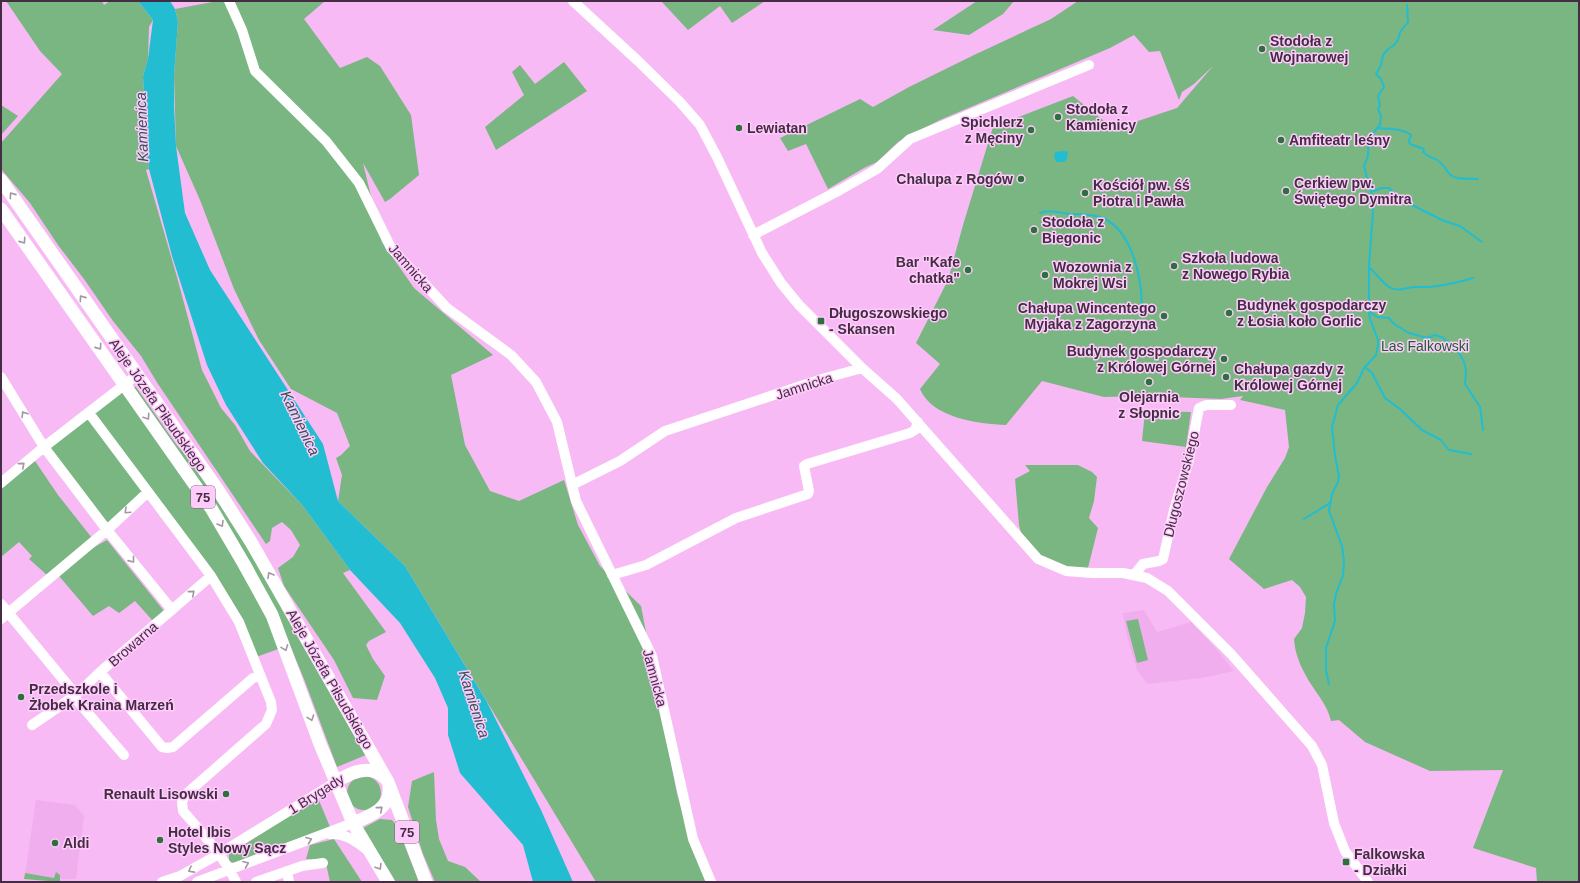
<svg xmlns="http://www.w3.org/2000/svg" width="1580" height="883" font-family="Helvetica,sans-serif">
<style>
.built{fill:#f1aeee}
.green{fill:#7ab682}
.water{fill:#22bdd0}
.lines{fill:none;stroke-linecap:round;stroke-linejoin:round}
.stream{stroke:#22bdd0;stroke-width:2}
.minor{stroke:#fff;stroke-width:10}
.major{stroke:#fff;stroke-width:13}
.oneway{stroke:#a296a1}
.poi-dot{fill:#2c703b;stroke:#feccfb;stroke-width:1.5}
.labels{text-anchor:middle;stroke-width:3;stroke-linejoin:round;paint-order:stroke}
.shield{fill:#feccfb;stroke:#7c5c7a;stroke-width:1}
.shield-label{font-size:13px;font-weight:bold;fill:#442c43}
.poi-label{font-size:14px;font-weight:bold;fill:#442c43;stroke:#feccfb;text-anchor:start}
.street-label{font-size:14px;fill:#442c43;stroke:#feccfb}
.park-label{font-size:14px;fill:#185f2b;stroke:#feccfb}
.water-label{font-size:15px;font-style:italic;fill:#335156;stroke:#feccfb}
</style>
<rect width="100%" height="100%" fill="#f8baf4"/>
<path class="built" d="M 1144,610 L 1157,632 L 1191,622 L 1218,651 L 1234,671 L 1202,678 L 1147,684 L 1137,670 L 1127,637 L 1123,613 Z
M 36,800 L 75,805 L 84,816 L 76,879 L 57,879 L 25,874 Z"/>
<path class="green" d="M 6,1 L 102,1 L 104,5 L 110,1 L 138,1 L 153,20 L 149,27 L 148,59 L 143,76 L 147,153 L 149,169 L 146,170 L 177,277 L 202,370 L 221,408 L 235,425 L 250,451 L 303,506 L 350,570 L 343,573 L 386,632 L 369,641 L 366,645 L 373,659 L 385,676 L 377,700 L 353,698 L 334,660 L 284,586 L 278,568 L 293,557 L 300,545 L 291,530 L 282,522 L 272,528 L 270,541 L 266,544 L 158,384 L 141,356 L 113,321 L 84,279 L 58,245 L 30,203 L 1,169 L 1,143 L 62,74 L 40,51 Z
M 218,1 L 325,1 L 304,19 L 340,68 L 367,57 L 380,66 L 411,115 L 419,175 L 390,199 L 385,202 L 363,163 L 382,242 L 414,288 L 493,355 L 451,375 L 465,445 L 490,491 L 519,501 L 564,480 L 578,525 L 600,566 L 641,606 L 677,794 L 695,855 L 706,882 L 596,882 L 405,566 L 338,501 L 342,475 L 336,458 L 341,455 L 350,446 L 337,413 L 291,389 L 259,340 L 234,289 L 200,200 L 176,146 L 174,75 L 178,22 L 175,9 Z
M 661,1 L 765,1 L 732,23 L 720,6 L 688,30 Z
M 977,1 L 1014,1 L 1003,14 L 969,35 L 933,30 Z
M 1078,1 L 1579,1 L 1579,882 L 1537,882 L 1536,868 L 1473,848 L 1503,770 L 1430,771 L 1365,742 L 1339,720 L 1331,721 C 1327,703 1313,690 1305,674 C 1299,663 1295,652 1294,639 L 1302,628 L 1305,613 L 1306,597 L 1300,587 L 1292,580 L 1264,589 L 1229,559 L 1267,487 L 1285,458 L 1289,447 L 1285,410 L 1240,400 L 1243,396 L 1221,399 L 1144,396 L 1104,397 L 1042,381 L 1006,425 C 978,424 932,418 920,389 L 940,364 L 916,343 L 948,280 L 963,225 L 993,127 L 1073,96 L 1114,129 L 1177,108 L 1213,66 L 1194,84 L 1182,92 L 1179,100 L 1160,51 L 1149,52 L 1134,35 L 1110,48 L 940,120 L 908,136 L 898,142 L 877,162 L 864,168 L 828,189 L 806,144 L 788,151 L 780,138 L 860,99 L 873,107 L 909,87 L 974,55 L 1051,19 Z
M 564,62 L 587,91 L 496,150 L 485,127 L 524,95 L 512,72 L 520,65 L 535,84 Z
M 1,105 L 18,116 L 1,135 Z
M 125,384 L 178,461 L 284,647 L 253,658 L 239,622 L 148,493 L 107,530 L 44,447 Z
M 133,387 L 136,387 L 176,444 L 192,463 L 235,526 L 366,755 L 337,767 L 304,679 L 276,612 Z
M 1145,411 L 1191,412 L 1186,447 L 1142,441 Z
M 35,461 L 58,495 L 92,538 L 47,575 L 29,559 L 32,556 L 19,542 L 1,557 L 1,489 Z
M 1025,465 L 1078,465 L 1092,472 L 1097,477 L 1094,501 L 1089,518 L 1098,528 L 1088,568 L 1071,568 L 1045,560 L 1022,536 L 1019,525 L 1015,479 L 1030,471 Z
M 107,540 L 164,611 L 152,620 L 135,601 L 119,613 L 109,606 L 93,616 L 59,576 L 89,550 Z
M 1138,619 L 1148,660 L 1137,663 L 1126,621 Z
M 434,772 L 436,820 L 439,839 L 448,861 L 465,867 L 481,882 L 435,882 L 423,854 L 408,807 L 412,781 Z
M347 793a17 17 0 1 1 34 0a17 17 0 1 1-34 0Z
M 318,798 L 330,827 L 234,863 L 229,861 L 229,854 Z
M 380,819 L 392,820 L 397,826 L 419,882 L 396,882 L 363,828 Z
M 334,839 L 362,882 L 330,882 L 325,859 L 306,859 L 310,845 Z
M 56,872 L 60,875 L 60,882 L 24,879 L 25,873 L 54,878 Z"/>
<path class="water" d="M 138,1 L 170,1 L 175,9 L 178,22 L 174,75 L 174,105 L 176,146 L 185,213 L 210,270 L 323,444 L 338,501 L 405,566 L 487,702 L 541,810 L 573,882 L 533,882 L 523,845 L 460,773 L 448,735 L 448,708 L 435,678 L 400,623 L 350,570 L 303,506 L 263,463 L 226,405 L 207,365 L 172,256 L 149,169 L 147,153 L 143,76 L 148,59 L 153,20 Z
M 1065,151 L 1068,152 L 1067,159 L 1064,162 L 1056,162 L 1054,156 L 1055,152 Z"/>
<g class="lines">
<path class="stream" d="M 1377,128 C 1389,129 1401,128 1411,135 L 1409,141 L 1410,144 L 1424,149 L 1423,152 C 1428,157 1432,157 1437,160 C 1442,163 1444,167 1448,172 C 1454,181 1468,178 1478,179
M 1371,192 L 1382,188 L 1389,188 L 1400,199 L 1444,221 L 1460,226 L 1482,242
M 1040,213 C 1050,209 1059,213 1070,214 C 1081,214 1092,214 1103,218 C 1132,231 1141,276 1142,304
M 1369,267 C 1375,273 1382,282 1389,287 C 1399,293 1408,286 1419,287 C 1436,288 1456,283 1473,278
M 1370,312 L 1377,317 L 1389,318 L 1394,324 L 1409,333 L 1427,338 L 1435,335 L 1442,337 L 1458,351 L 1464,362 L 1466,370 L 1465,384 L 1480,407 L 1483,430
M 1365,367 L 1372,373 L 1385,398 L 1400,409 L 1422,430 L 1441,440 L 1449,450 L 1471,454
M 1304,519 L 1330,503
M 1329,684 L 1326,670 L 1326,648 L 1335,621 L 1334,604 L 1336,594 L 1343,575 L 1344,561 L 1342,546 L 1329,511 L 1332,494 L 1338,482 L 1339,476 L 1335,456 L 1332,427 L 1338,405 L 1357,383 L 1364,368 L 1376,355 L 1378,346 L 1378,340 L 1370,319 L 1369,312 L 1369,266 L 1373,212 L 1371,192 L 1364,166 L 1368,156 L 1369,138 L 1380,125 L 1381,116 L 1378,109 L 1380,106 L 1378,96 L 1384,87 L 1381,79 L 1376,74 L 1381,65 L 1383,55 L 1388,49 L 1393,46 L 1398,40 L 1400,32 L 1408,22 L 1407,5"/>
<path class="minor" d="M 229,1 L 242,30 L 255,71 L 326,141 L 359,183 L 391,248 L 447,308 L 511,355 L 536,382 L 557,422 L 576,501 L 652,656 L 693,839 L 711,882
M 573,1 L 637,60 L 680,102 L 700,125 L 717,157 L 762,253 L 781,283 L 799,305 L 862,368 L 897,399 L 1038,559 L 1066,571 L 1092,573 L 1123,573 L 1147,578 L 1168,591 L 1232,655 L 1312,746 L 1322,765 L 1334,823 L 1345,851 L 1368,882
M 753,235 L 840,190 L 877,169 L 910,139 L 1089,65
M 1,377 L 44,447 L 107,530 L 172,610
M 89,413 L 211,576 L 239,622 L 271,702 L 272,710 L 266,724 L 185,795 L 182,802 L 183,811 C 202,833 223,855 236,882
M 1,483 L 44,447 L 137,375
M 572,485 L 620,461 L 665,431 L 822,379 L 862,368
M 612,575 L 646,565 L 736,518 L 808,494 L 809,491 L 804,466 L 807,464 L 910,433 L 915,430 L 918,422
M 1134,575 L 1143,564 L 1159,561 L 1163,559 L 1174,510 L 1189,460 L 1199,408 L 1206,405 L 1231,405
M 211,576 L 100,672 L 162,747 L 167,748 L 173,747 L 253,678 L 260,676
M 1,604 L 76,695 L 100,672
M 1,619 L 107,530 L 148,492
M 74,697 L 124,755
M 32,725 L 76,695
M 330,834 C 345,833 356,841 367,850
M 287,871 L 289,882
M 162,882 L 180,876 L 219,854 L 336,782
M 197,882 L 353,823
M 256,882 L 302,866 L 323,863"/>
<path class="major" d="M 1,180 L 218,490 L 251,542 L 388,782 L 426,882
M 1,209 L 211,508 L 244,564 L 272,615 L 320,744 L 353,823 L 388,882
M 336,782 C 351,772 372,763 386,779
M 353,823 C 370,816 392,808 389,786"/>
</g>
<defs><path id="oneway-chevron" d="M-2-3.5L2.5 0L-2 3.5" fill="none" stroke-width="1.6" stroke-linecap="round" stroke-linejoin="round"/></defs>
<g class="oneway">
<use href="#oneway-chevron" transform="translate(12 195) rotate(-125)"/>
<use href="#oneway-chevron" transform="translate(23 241) rotate(55)"/>
<use href="#oneway-chevron" transform="translate(82 298) rotate(-125)"/>
<use href="#oneway-chevron" transform="translate(99 347) rotate(55)"/>
<use href="#oneway-chevron" transform="translate(24 414) rotate(-122)"/>
<use href="#oneway-chevron" transform="translate(147 417) rotate(56)"/>
<use href="#oneway-chevron" transform="translate(22 465) rotate(-40)"/>
<use href="#oneway-chevron" transform="translate(127 511) rotate(137)"/>
<use href="#oneway-chevron" transform="translate(221 524) rotate(59)"/>
<use href="#oneway-chevron" transform="translate(132 560) rotate(51)"/>
<use href="#oneway-chevron" transform="translate(270 575) rotate(-120)"/>
<use href="#oneway-chevron" transform="translate(192 593) rotate(-41)"/>
<use href="#oneway-chevron" transform="translate(285 648) rotate(69)"/>
<use href="#oneway-chevron" transform="translate(311 718) rotate(70)"/>
<use href="#oneway-chevron" transform="translate(380 809) rotate(-40)"/>
<use href="#oneway-chevron" transform="translate(309 840) rotate(-21)"/>
<use href="#oneway-chevron" transform="translate(246 864) rotate(-21)"/>
<use href="#oneway-chevron" transform="translate(379 867) rotate(58)"/>
<use href="#oneway-chevron" transform="translate(191 870) rotate(152)"/>
</g>
<g class="poi-dot">
<circle cx="1262" cy="49" r="4"/>
<circle cx="1058" cy="117" r="4"/>
<circle cx="739" cy="128" r="4"/>
<circle cx="1031" cy="130" r="4"/>
<circle cx="1281" cy="140" r="4"/>
<circle cx="1021" cy="179" r="4"/>
<circle cx="1286" cy="191" r="4"/>
<circle cx="1085" cy="193" r="4"/>
<circle cx="1034" cy="230" r="4"/>
<circle cx="1174" cy="266" r="4"/>
<circle cx="968" cy="270" r="4"/>
<circle cx="1045" cy="275" r="4"/>
<circle cx="1229" cy="313" r="4"/>
<circle cx="1164" cy="316" r="4"/>
<rect x="817" y="317" width="8" height="8" rx="2"/>
<circle cx="1224" cy="359" r="4"/>
<circle cx="1226" cy="377" r="4"/>
<circle cx="1149" cy="382" r="4"/>
<circle cx="21" cy="697" r="4"/>
<circle cx="226" cy="794" r="4"/>
<circle cx="160" cy="840" r="4"/>
<circle cx="55" cy="843" r="4"/>
<rect x="1342" y="858" width="8" height="8" rx="2"/>
</g>
<g class="labels">
<g class="shield">
<rect x="191" y="486" width="24" height="22" rx="3"/>
<rect x="395" y="821" width="24" height="22" rx="3"/>
</g>
<g class="shield-label">
<text x="203" y="502">75</text>
<text x="407" y="837">75</text>
</g>
<g class="poi-label">
<text x="1270" y="46">Stodoła z<tspan x="1270" dy="16">Wojnarowej</tspan></text>
<text x="1066" y="114">Stodoła z<tspan x="1066" dy="16">Kamienicy</tspan></text>
<text x="1023" y="127" text-anchor="end">Spichlerz<tspan x="1023" dy="16">z Męciny</tspan></text>
<text x="747" y="133">Lewiatan</text>
<text x="1289" y="145">Amfiteatr leśny</text>
<text x="1013" y="184" text-anchor="end">Chalupa z Rogów</text>
<text x="1294" y="188">Cerkiew pw.<tspan x="1294" dy="16">Świętego Dymitra</tspan></text>
<text x="1093" y="190">Kościół pw. śś<tspan x="1093" dy="16">Piotra i Pawła</tspan></text>
<text x="1042" y="227">Stodoła z<tspan x="1042" dy="16">Biegonic</tspan></text>
<text x="1182" y="263">Szkoła ludowa<tspan x="1182" dy="16">z Nowego Rybia</tspan></text>
<text x="960" y="267" text-anchor="end">Bar "Kafe<tspan x="960" dy="16">chatka"</tspan></text>
<text x="1053" y="272">Wozownia z<tspan x="1053" dy="16">Mokrej Wsi</tspan></text>
<text x="1237" y="310">Budynek gospodarczy<tspan x="1237" dy="16">z Łosia koło Gorlic</tspan></text>
<text x="1156" y="313" text-anchor="end">Chałupa Wincentego<tspan x="1156" dy="16">Myjaka z Zagorzyna</tspan></text>
<text x="829" y="318">Długoszowskiego<tspan x="829" dy="16">- Skansen</tspan></text>
<text x="1216" y="356" text-anchor="end">Budynek gospodarczy<tspan x="1216" dy="16">z Królowej Górnej</tspan></text>
<text x="1234" y="374">Chałupa gazdy z<tspan x="1234" dy="16">Królowej Górnej</tspan></text>
<text x="1149" y="402" text-anchor="middle">Olejarnia<tspan x="1149" dy="16">z Słopnic</tspan></text>
<text x="29" y="694">Przedszkole i<tspan x="29" dy="16">Żłobek Kraina Marzeń</tspan></text>
<text x="218" y="799" text-anchor="end">Renault Lisowski</text>
<text x="168" y="837">Hotel Ibis<tspan x="168" dy="16">Styles Nowy Sącz</tspan></text>
<text x="63" y="848">Aldi</text>
<text x="1354" y="859">Falkowska<tspan x="1354" dy="16">- Działki</tspan></text>
</g>
<g class="street-label">
<text transform="translate(411 268) rotate(49)" y="5">Jamnicka</text>
<text transform="translate(804 386) rotate(-18)" y="5">Jamnicka</text>
<text transform="translate(158 405) rotate(55)" y="5">Aleje Józefa Piłsudskiego</text>
<text transform="translate(1181 484) rotate(-76)" y="5">Długoszowskiego</text>
<text transform="translate(133 644) rotate(-41)" y="5">Browarna</text>
<text transform="translate(655 678) rotate(75)" y="5">Jamnicka</text>
<text transform="translate(330 679) rotate(60)" y="5">Aleje Józefa Piłsudskiego</text>
<text transform="translate(316 794) rotate(-32)" y="5">1 Brygady</text>
</g>
<g class="park-label">
<text x="1425" y="351">Las Falkowski</text>
</g>
<g class="water-label">
<text transform="translate(142 127) rotate(-92)" y="5">Kamienica</text>
<text transform="translate(300 423) rotate(64)" y="5">Kamienica</text>
<text transform="translate(474 704) rotate(72)" y="5">Kamienica</text>
</g>
</g>
<rect width="1580" height="883" fill="none" stroke="#442c43" stroke-width="4"/>
</svg>
